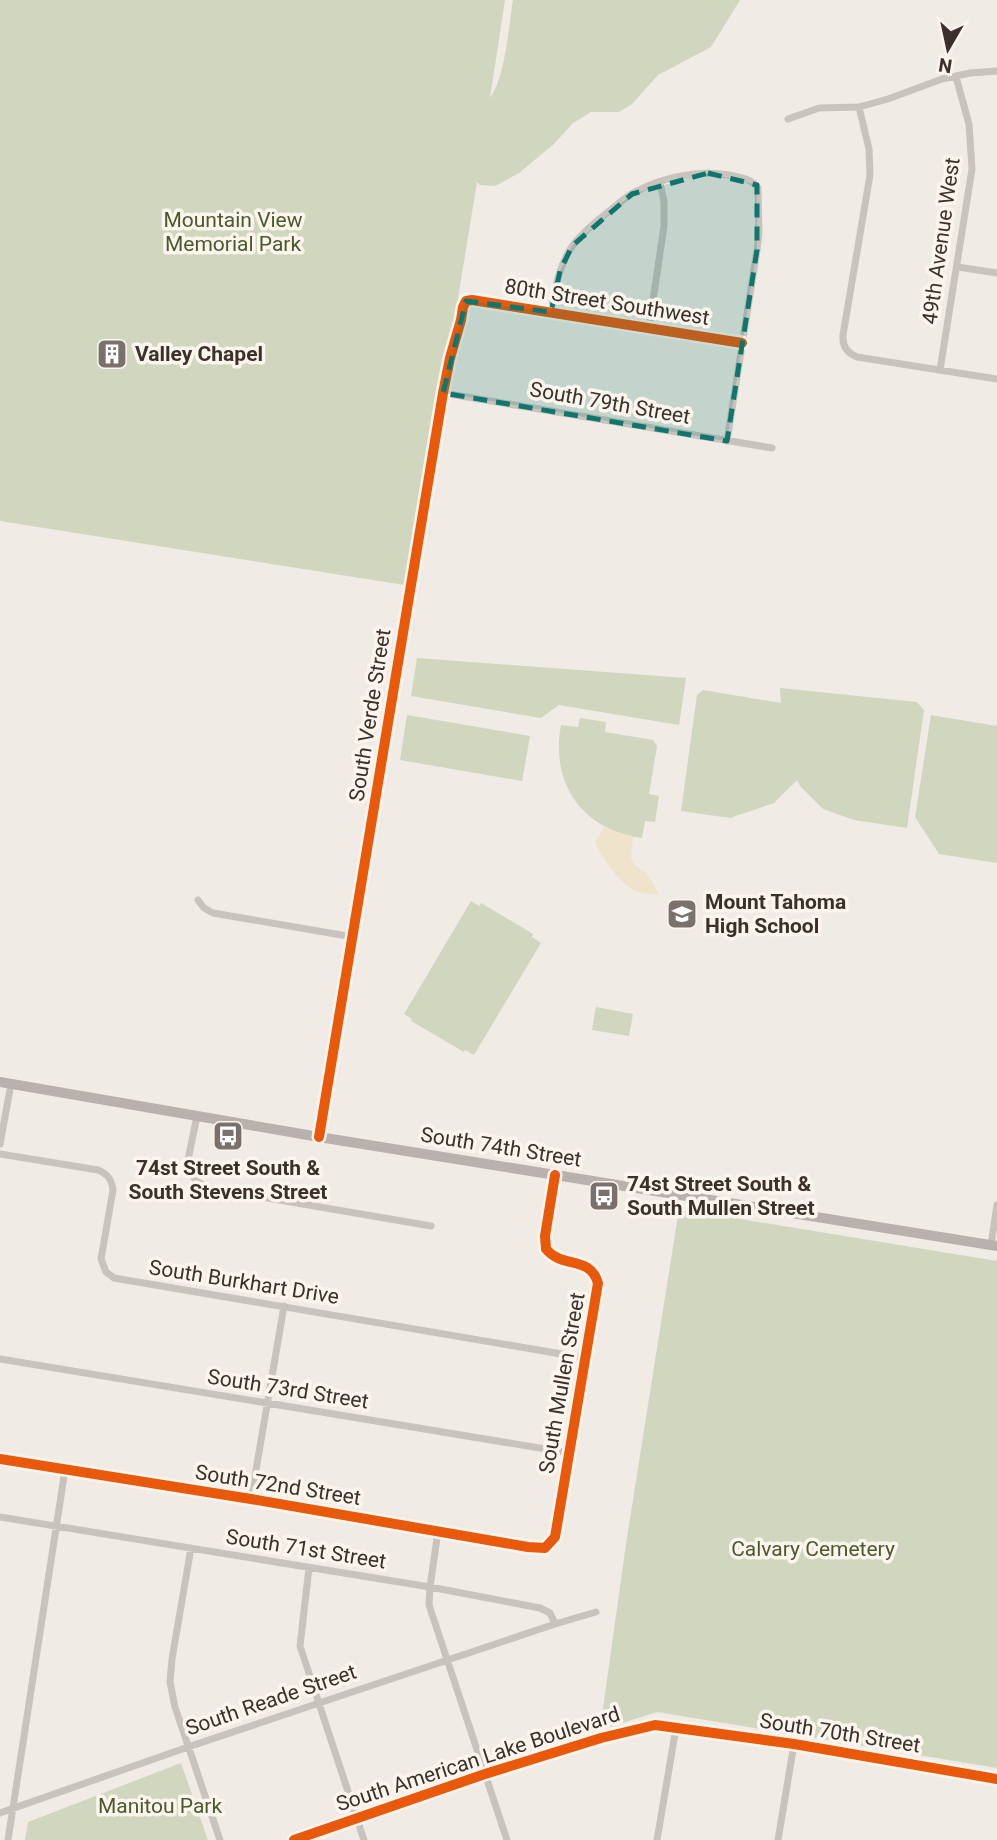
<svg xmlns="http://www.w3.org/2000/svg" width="997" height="1840" font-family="Roboto,sans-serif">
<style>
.green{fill:#d1d6bf}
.sand{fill:#efe3cc}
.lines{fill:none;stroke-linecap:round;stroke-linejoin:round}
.minor{stroke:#c9c3be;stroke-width:7}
.primary{stroke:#b8b1ad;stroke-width:10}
.cycleway-casing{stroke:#fbf5ee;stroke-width:15}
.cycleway{stroke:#e8590c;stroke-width:10}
.marked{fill:#0f766e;fill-opacity:0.2;stroke:#0f766e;stroke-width:5;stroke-dasharray:14 9;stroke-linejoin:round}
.labels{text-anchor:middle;stroke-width:7;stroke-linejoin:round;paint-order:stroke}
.park-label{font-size:21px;fill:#4a5a2e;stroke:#fbf5ee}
.street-label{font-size:21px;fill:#3b302b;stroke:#fbf5ee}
.poi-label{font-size:21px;font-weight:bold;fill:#3b302b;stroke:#fbf5ee;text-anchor:start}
</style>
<rect width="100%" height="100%" fill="#f0ebe5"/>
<path class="green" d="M 0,0 L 505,0 L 490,98 C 505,78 509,25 513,0 L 740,0 L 711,47 L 658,75 L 632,104 L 619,112 L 591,112 L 573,123 L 554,144 L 519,173 L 495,186 L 480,185 L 477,182 L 411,586 L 0,521 Z
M 417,658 L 686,678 L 679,725 L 559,705 L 541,718 L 411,696 Z
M 780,688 L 917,702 L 924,710 L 907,828 L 854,820 L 823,809 L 800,786 L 797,780 L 774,803 L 730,818 L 681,811 L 697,695 L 703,690 L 781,703 Z
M 407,715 L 530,736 L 522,781 L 400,760 Z
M 931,715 L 997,726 L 997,863 L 939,854 L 915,817 Z
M 580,718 L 606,722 L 605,732 L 653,740 L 657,746 L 649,794 L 659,796 L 655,822 L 645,821 L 642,838 C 582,830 550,783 561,725 L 578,727 Z
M 471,901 L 479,906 L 481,903 L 533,934 L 532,937 L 541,943 L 474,1055 L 465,1050 L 464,1052 L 411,1021 L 412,1019 L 404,1014 Z
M 596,1007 L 633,1014 L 629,1036 L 592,1030 Z
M 679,1209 L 997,1261 L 997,1768 L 657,1712 L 600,1730 L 626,1544 Z
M 181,1763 L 208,1840 L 25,1840 L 28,1822 Z"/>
<path class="sand" d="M 604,827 L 616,832 L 633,837 L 631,858 L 636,866 L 646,873 L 660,895 C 653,894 645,894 638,892 C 621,886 602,858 595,842 Z"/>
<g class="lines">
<path class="minor" d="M 859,107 L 869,149 L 870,175 L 843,335 C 842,346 847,353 857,357 L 997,379
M 788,119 L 819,108 L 859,107 L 888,99 L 942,79 L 970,73 L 997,71
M 958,267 L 997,273
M 551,312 C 555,288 559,265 573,245 C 583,232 595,222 608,212 C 617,205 625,197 635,192 C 663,177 698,170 729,175 C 740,177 752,179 758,188 L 759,233 L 757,250 L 727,441
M 649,328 L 664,226 L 664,202 L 660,183
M 940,370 L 972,169 L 969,124 L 956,77
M 443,393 L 772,448
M 198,900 L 204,908 L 213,913 L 353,937
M 197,1116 L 188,1160 C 190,1176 195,1182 209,1188 L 431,1226
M 319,1137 L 443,393 L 450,358 L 461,320 L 463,307 L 466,301 L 472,300 L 742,343
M 0,1144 L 11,1084
M 0,1154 L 98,1170 C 108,1174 112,1180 113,1190 L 101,1259 L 106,1272 L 114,1278 L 585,1358
M 991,1245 L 997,1205
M 0,1359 L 570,1453
M 0,1459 L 251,1499 L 528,1547 L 545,1548 L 555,1537 L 598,1283 C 590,1255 562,1269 546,1249 L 545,1236 L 555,1175
M 251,1499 L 284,1306
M 0,1517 L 430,1587 L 540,1608 L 550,1613 L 555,1624 L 596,1612
M 438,1531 L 430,1587 L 429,1605 L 507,1840
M 191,1548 L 172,1659 L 170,1682 L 175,1707 L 220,1840
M 309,1568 L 300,1646 L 364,1840
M 0,1813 L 188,1747 L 555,1624
M 8,1840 L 65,1470
M 294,1840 L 485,1774 L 601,1738 L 655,1725 L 794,1744 L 997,1779
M 657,1840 L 676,1728
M 778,1840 L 794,1744"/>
<path class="primary" d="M 0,1082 L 319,1137 L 997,1246"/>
<g class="cycleway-casing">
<path id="cycleway" d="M 319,1137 L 443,393 L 450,358 L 461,320 L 463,307 L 466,301 L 472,300 L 742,343
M 0,1459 L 251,1499 L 528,1547 L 545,1548 L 555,1537 L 598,1283 C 590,1255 562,1269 546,1249 L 545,1236 L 555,1175
M 294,1840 L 485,1774 L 601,1738 L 655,1725 L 794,1744 L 997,1779"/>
</g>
<use href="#cycleway" class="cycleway"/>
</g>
<path class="marked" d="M 708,173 L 757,185 L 757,250 L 727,441 L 443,393 L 466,301 L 551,312 L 560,271 L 572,246 L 632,194 Z"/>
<defs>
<g id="building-square" transform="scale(1.575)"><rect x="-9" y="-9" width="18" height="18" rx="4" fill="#7a716c" stroke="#fbf5ee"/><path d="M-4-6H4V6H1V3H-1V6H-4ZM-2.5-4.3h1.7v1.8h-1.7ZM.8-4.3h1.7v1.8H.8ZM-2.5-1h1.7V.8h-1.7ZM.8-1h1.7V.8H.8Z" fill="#fff"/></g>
<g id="school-square" transform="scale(1.575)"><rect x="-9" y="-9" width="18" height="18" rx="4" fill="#7a716c" stroke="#fbf5ee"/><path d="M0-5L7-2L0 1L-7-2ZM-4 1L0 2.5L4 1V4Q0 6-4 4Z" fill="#fff"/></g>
<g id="bus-square" transform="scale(1.575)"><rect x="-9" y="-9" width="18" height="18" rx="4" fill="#7a716c" stroke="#fbf5ee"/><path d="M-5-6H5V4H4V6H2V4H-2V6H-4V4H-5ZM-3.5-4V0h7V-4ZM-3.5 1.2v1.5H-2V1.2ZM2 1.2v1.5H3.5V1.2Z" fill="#fff"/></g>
</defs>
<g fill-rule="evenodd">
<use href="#building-square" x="112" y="354"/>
<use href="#school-square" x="682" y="914"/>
<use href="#bus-square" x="228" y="1136"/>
<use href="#bus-square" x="604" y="1196"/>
</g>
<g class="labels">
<g class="park-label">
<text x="233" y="227">Mountain View<tspan x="233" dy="24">Memorial Park</tspan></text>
<text x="813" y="1556">Calvary Cemetery</text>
<text x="160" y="1813">Manitou Park</text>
</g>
<g class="street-label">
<text transform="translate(941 241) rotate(-82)" y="7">49th Avenue West</text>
<text transform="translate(607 302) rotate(9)" y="7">80th Street Southwest</text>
<text transform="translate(610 403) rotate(10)" y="7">South 79th Street</text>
<text transform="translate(370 715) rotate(-81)" y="7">South Verde Street</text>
<text transform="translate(501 1147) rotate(9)" y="7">South 74th Street</text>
<text transform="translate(244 1282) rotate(9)" y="7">South Burkhart Drive</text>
<text transform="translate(562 1383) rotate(-80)" y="7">South Mullen Street</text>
<text transform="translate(288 1389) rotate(9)" y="7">South 73rd Street</text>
<text transform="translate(278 1485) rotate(9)" y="7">South 72nd Street</text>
<text transform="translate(306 1549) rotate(9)" y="7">South 71st Street</text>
<text transform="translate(271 1700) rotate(-19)" y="7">South Reade Street</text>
<text transform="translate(840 1733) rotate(9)" y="7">South 70th Street</text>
<text transform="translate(478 1759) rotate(-18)" y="7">South American Lake Boulevard</text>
</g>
<g class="poi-label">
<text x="135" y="361">Valley Chapel</text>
<text x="705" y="909">Mount Tahoma<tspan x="705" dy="24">High School</tspan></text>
<text x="228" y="1175" text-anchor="middle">74st Street South &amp;<tspan x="228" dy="24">South Stevens Street</tspan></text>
<text x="627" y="1191">74st Street South &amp;<tspan x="627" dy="24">South Mullen Street</tspan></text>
</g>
</g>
<g transform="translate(948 49) rotate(189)" stroke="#fbf5ee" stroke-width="5" paint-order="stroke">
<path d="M0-5L12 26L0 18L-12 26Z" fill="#3b302b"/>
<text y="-10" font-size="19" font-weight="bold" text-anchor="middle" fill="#3b302b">N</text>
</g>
</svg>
